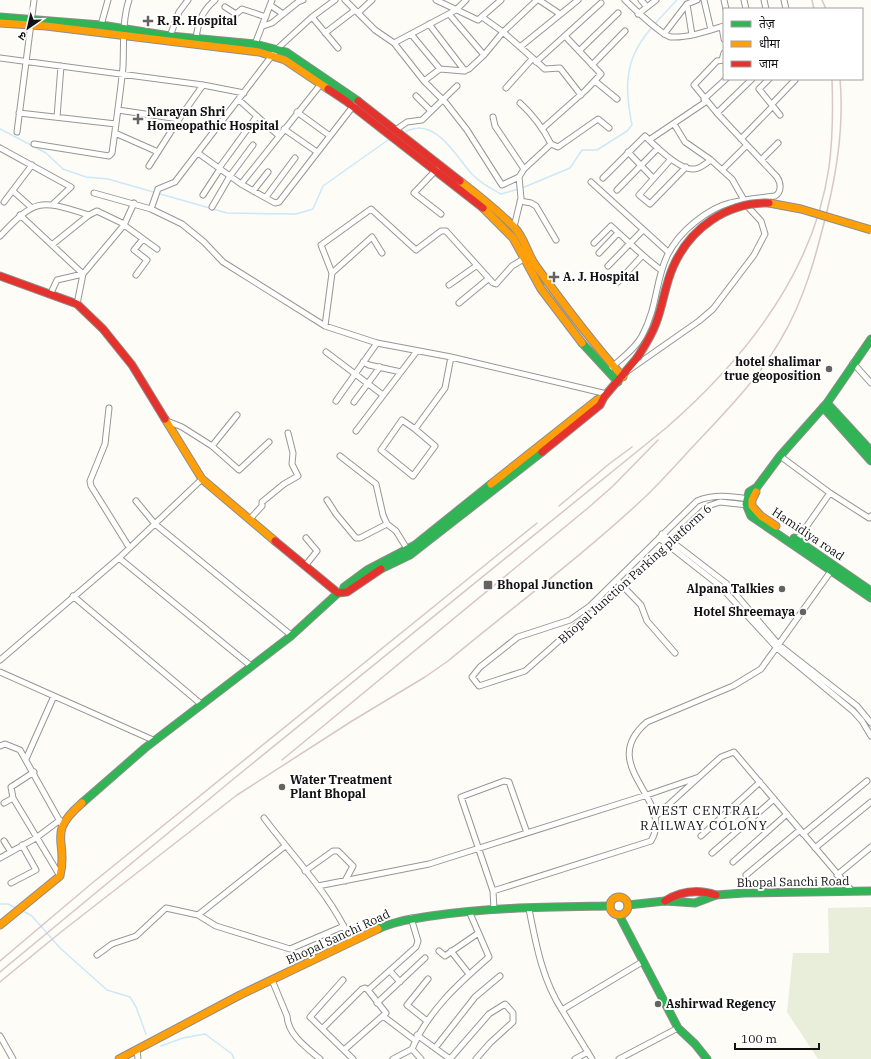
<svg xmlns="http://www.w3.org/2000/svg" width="871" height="1059" font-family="'IBM Plex Serif','Noto Sans Devanagari',serif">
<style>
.cemetery{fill:#e9eedb}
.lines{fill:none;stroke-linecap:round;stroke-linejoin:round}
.stream{stroke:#cde8f7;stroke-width:1.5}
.street-casing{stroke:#979795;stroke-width:7}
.fast-casing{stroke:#8e8d8b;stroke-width:9}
.slow-casing{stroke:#8e8d8b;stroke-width:9}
.jam-casing{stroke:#8e8d8b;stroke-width:9}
.street{stroke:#fffffe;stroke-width:5}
.fast{stroke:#30b455;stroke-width:7}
.slow{stroke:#ff9f0a;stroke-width:7}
.jam{stroke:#e5322d;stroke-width:7}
.rail{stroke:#d9c6c7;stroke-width:1.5}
.slow-bridge-casing{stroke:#8e8d8b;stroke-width:9;stroke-linecap:butt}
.jam-bridge-casing{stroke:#8e8d8b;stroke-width:9;stroke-linecap:butt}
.slow-bridge{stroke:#ff9f0a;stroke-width:7}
.jam-bridge{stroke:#e5322d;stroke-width:7}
.poi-dot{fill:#646362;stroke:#fff;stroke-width:1.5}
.labels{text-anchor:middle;stroke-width:4;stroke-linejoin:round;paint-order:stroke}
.poi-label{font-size:12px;font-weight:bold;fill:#111;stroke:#fff;text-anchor:start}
.street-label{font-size:12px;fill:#111;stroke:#fff}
.neighbourhood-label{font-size:13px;letter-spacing:1px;fill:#111;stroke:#fff}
</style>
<rect width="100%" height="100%" fill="#fdfcf7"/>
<path class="cemetery" d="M 871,907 L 871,1059 L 818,1059 L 787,1012 L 793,953 L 829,953 L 828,908 Z"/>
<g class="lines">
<path class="stream" d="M 0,129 L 46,153 L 63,169 L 86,177 L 108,179 L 227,213 L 296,214 L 313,209 L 323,186 L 388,140
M 406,131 C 410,130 415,128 418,128 C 441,127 459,160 471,173 C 480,183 490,188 501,194 L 519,189
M 522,188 L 570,168 L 582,150 L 597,150 L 627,131 L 632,125 C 619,61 635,44 677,0
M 0,904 L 8,904 L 16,908
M 21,910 L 32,916 L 60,948 L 107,990 L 130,997 L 136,1007 L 146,1034
M 161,1046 L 183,1038 L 205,1034 L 232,1054 L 234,1059"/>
<g class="street-casing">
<path id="street" d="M 345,0 L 375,30 L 394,43 L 424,81 L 446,103 L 467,130 L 502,185 L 519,177 L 524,169 L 551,144 C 543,128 533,115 520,103
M 436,0 L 478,20 L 501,0
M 539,0 L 560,14
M 625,0 C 632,7 663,36 671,37 C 688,38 708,31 724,26
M 641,0 L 647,7
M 704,0 L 711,30
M 724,0 L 726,9
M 744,0 L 746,9
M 764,0 L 766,9
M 784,0 L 786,9
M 687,4 L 692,35
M 270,5 L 283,14
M 225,7 L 236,14 L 242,9 L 266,17
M 359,12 L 372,0
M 449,14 L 484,55
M 638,14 L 656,0
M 312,17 L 338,48
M 482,17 L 503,32 L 545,69 L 560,68 L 581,95
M 429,24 L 465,71
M 101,25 L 108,0
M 263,26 L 272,23 L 298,2 L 303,0
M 722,27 L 724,39
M 325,33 L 355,10
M 411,34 L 440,69
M 664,34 L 687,4 L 697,0
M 170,36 L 179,12 L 188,0
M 196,39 C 198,22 202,11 215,0
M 394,43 L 456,10 L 466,0
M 255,44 L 272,0
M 520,47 L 578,0
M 579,51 L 618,13
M 0,58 L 203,85 L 244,93
M 722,60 L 724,53
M 536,62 L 601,3
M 592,65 L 625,31
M 769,79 L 759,89 L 780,115
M 424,81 L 440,69 L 464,71 L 469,69 L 484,55 L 503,32 L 537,0
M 595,81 L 617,99
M 506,88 L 532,59
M 416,96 L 431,111
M 704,99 L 726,79
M 239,100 L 279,136
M 772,104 L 795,80
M 118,110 L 179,119
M 297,112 L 330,136
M 19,113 L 116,124
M 717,113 L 752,79
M 57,117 L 61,66
M 493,117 L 495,126 L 524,169
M 284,129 L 317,152
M 397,129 L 407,122 L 422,120 L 457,86
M 542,129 L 586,90 L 601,74 L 565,36
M 17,132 L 34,0
M 115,133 L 158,152
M 741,139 L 773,106
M 649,140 L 707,101
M 34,144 L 109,156 L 112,153 C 116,124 120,96 123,67 C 124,45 122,21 129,0
M 551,144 L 558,147 L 598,119 L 609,128
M 0,148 L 71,187 L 53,204
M 628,152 L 653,178
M 198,153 L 241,184 L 275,203 L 279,202 L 354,105
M 671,159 L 639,195 L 650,204 L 686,167
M 761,160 L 778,143
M 149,166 L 179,119 L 203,85
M 219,168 L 257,116
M 437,169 L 414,193 L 441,214
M 722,170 L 747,145
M 603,178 L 645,136 C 654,145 680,171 694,169 C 700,169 706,163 711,160
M 591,182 L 668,252
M 241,184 L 321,84
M 617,190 L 658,148
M 13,191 L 32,208
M 253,191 L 268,172
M 94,193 L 151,209 L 182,224 L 204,242 L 223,262 L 325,326 L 377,343 L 451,357 L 607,394
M 203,195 L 220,169
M 266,197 L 295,158
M 520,201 L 531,203 L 536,206 L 556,240
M 4,202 L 32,165
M 212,207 L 230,176 L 253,145
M 151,209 L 158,189 L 175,182 L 277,49 L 312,17 L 335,0
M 20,215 L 83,274
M 124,225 L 157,249
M 514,227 L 521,198 L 519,177
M 0,236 C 37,197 40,200 89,215
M 594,243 L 611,226 C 628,241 643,257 661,270
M 53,244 L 89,215 L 97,211 L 124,224
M 599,253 L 618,233
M 608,266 L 643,230
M 332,273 L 372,237 L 382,253
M 136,275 L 147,260 L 134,250 L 143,239
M 618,282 L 642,256
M 449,285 L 476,266
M 50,295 L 57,280 L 83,274
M 459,303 L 488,279
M 77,304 L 83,274 L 124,225 L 134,203
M 325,326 L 332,273 L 321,245 L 371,209 L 416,250 L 441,231 L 446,231 L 493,283 L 496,284 L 512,266 L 530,255
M 326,352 L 383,395
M 363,362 L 369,365 L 401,372
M 853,363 L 871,383
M 612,367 C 623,357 635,349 642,336 C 665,293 649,259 695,222 C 705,214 717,206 730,203 C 744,199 760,198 775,196 C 782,192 781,183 777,177 L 717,113 L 694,85 L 717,61 L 724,60
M 629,370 L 699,321 L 713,309 L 754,255 L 765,234 L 761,221 L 748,207 L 732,179 L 711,160 L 685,142 L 674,124
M 336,401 L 377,343
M 354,402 L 380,367
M 109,408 L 105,444 L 90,481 L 91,486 L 129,547
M 167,421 L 182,427 L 212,446 L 239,470 L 269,442
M 415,429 L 435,446 L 413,476 L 381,450 L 402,420 L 415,429 L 445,388 L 451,357
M 356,431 L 417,351
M 212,446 L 237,415
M 340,456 L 376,484 L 383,515 L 387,524 L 396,531 L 409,552
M 780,456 L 830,493 L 869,518 L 871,516
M 327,500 L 336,514 L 356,538 L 360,538 L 387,524
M 136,501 L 155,524 L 291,635
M 748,505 L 720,502 L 708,506 L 607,602 L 578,624 L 525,671 L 479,686 L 472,677 L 480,667 L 518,637 L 570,620 L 590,606 L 697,501 C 713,494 731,496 748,499
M 250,519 L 262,506 L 262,502 L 284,484 L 298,476 L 292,464 L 293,453 L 288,433
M 662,534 L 727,584 L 779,645 L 857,706 L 871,723
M 659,538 L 719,585 L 777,648 L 853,711 L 862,721 L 871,736
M 797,540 L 830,493
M 119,558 L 251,666
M 305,566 L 317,551 L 306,538
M 617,580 L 641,605 L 647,621 L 675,653
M 73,596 L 201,704
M 0,660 L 119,558 L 202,479
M 0,672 L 153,740
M 0,746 L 5,744 L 20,750 L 62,825
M 26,759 L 54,696
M 34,772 L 11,787 L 13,798 L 60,876
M 4,803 L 13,798
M 655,817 L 721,757 L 734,752 L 852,891
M 264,818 C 294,858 331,895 351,941
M 803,834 L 867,781
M 701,836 L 760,782
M 4,841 L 11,852
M 815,848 L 871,802
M 712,853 L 774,799
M 0,858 L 36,838 L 60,820
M 733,862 L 787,814
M 305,871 L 333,851 L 338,851 L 353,866 L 345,881
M 746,875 L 800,830
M 837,875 L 871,847
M 11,883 L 36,870 L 22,845
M 318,886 L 429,864 L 647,795 L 699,777
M 493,891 L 651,841 C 676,799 595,766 647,722 L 733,686 L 761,669 L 831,571
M 494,909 L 493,891 L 461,797 L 504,781 L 509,782 L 527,833
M 529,909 C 536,944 542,979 562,1010
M 198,915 L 285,846
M 439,951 L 445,956 L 477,934
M 451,951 L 469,974
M 97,955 L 112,944 L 136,936 L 166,908 L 198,915 L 216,926 L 290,949 L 344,926
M 390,971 L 400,982
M 272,980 L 287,1016 C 288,1035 307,1048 320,1059
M 343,980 L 310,1017 L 353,1059
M 377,1003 L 425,958
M 383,1016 L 416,1041
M 427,1021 L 407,1005 L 428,979
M 323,1028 L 362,989 L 365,988 L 368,990 L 416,947 L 418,941 L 411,918
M 417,1035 L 450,1059 L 489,1014 L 505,1004 L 513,1013 L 513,1022 L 490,1043 L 476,1059
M 0,1036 L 13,1059
M 435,1048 L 475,997 L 500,976
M 412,1049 L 421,1059
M 137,1050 L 138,1059
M 344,1050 L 386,1013 L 368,990
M 393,1059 L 412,1049 C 428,1011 459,983 489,957 L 469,911
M 575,1059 L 588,1052
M 592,1059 L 562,1010 L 642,962
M 619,1059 L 678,1028"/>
</g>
<g class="fast-casing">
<path id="fast" d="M 0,17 L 101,25 L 170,36 L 255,44 L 286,52 L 358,101
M 871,339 L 827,403 L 780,456 L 757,487 L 749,492 L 746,504 L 751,516 L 871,598
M 582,343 L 618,382
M 827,403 L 871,451
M 823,407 L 871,461
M 794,538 L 871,591
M 381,569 L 410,555 L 542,452
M 343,591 L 344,587 L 367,570 L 415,545 L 491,484
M 82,803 L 145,748 L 291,636 L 338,593
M 628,905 L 665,901 L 695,903 L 716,895 L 744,893 L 871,891
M 619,915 L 678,1028 L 695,1044 L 707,1059
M 378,929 C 394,921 413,919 431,916 C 490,907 550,907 610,906"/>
</g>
<g class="slow-casing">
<path id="slow" d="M 0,23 L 46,26 L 259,52 L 285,60 L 328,89
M 460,181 C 478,195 497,210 514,227 C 525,238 527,254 536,266 C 564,305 592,342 623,377
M 483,208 L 513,238 L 541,289 L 582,343
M 165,419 L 202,479 L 275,541
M 491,484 L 597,400 L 604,397
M 756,492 L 752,500 L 752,506 L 761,516 L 776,526
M610 906a9 9 0 1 1 18 0a9 9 0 1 1-18 0Z
M 0,925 L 60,876 C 69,840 45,835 82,803
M 119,1059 L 240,995 L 378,929"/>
</g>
<g class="jam-casing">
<path id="jam" d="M 328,89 L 346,101 L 483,208
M 358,101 L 460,181
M 0,276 L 77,304 L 103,329 L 132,365 L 165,419
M 542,452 L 600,405 L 604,397 L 637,358
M 275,541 L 338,593 L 347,592 L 381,569
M 665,901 C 681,891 698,889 716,895"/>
</g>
<use href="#street" class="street"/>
<use href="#fast" class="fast"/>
<use href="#slow" class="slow"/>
<use href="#jam" class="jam"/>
<path class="rail" d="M 812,0 L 814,9
M 822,0 L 826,9
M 559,506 L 609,464 L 632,447
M 282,760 L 588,508 L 613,486 L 658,440
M 0,961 L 91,884 L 537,523
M 0,972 L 242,772 L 666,428 C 744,360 814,272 829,167 C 833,137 833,108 832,79
M 0,982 L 61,932 L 237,795 L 352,721 L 425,677 L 448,661 C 513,607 582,556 644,498 C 663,480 681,459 700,439 C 729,408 760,376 781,339 C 805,299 817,252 828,207 C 838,165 844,123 840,79"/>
<g class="slow-bridge-casing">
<path id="slow-bridge" d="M 769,203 L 801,209 L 871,230"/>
</g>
<g class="jam-bridge-casing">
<path id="jam-bridge" d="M 637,358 C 644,347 652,335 656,323 C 663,305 665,285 673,267 C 690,228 727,202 769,203"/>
</g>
<use href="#slow-bridge" class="slow-bridge"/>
<use href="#jam-bridge" class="jam-bridge"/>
</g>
<g class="poi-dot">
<path d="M146 15h4v4h4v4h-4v4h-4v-4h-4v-4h4z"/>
<path d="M136 113h4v4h4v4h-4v4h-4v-4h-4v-4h4z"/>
<path d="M552 271h4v4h4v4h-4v4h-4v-4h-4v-4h4z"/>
<circle cx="829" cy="369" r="4"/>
<rect x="483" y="580" width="10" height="10" rx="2"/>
<circle cx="782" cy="589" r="4"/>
<circle cx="803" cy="612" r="4"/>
<circle cx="282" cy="787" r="4"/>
<circle cx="658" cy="1004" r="4"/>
</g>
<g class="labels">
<g class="poi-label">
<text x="157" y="25">R. R. Hospital</text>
<text x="147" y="116">Narayan Shri<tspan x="147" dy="14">Homeopathic Hospital</tspan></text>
<text x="563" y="281">A. J. Hospital</text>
<text x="821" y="366" text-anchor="end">hotel shalimar<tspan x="821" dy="14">true geoposition</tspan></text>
<text x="497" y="589">Bhopal Junction</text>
<text x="774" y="593" text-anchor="end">Alpana Talkies</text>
<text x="795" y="616" text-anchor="end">Hotel Shreemaya</text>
<text x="290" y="784">Water Treatment<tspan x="290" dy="14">Plant Bhopal</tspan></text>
<text x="666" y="1008">Ashirwad Regency</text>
</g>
<g class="street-label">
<text transform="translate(808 534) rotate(34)" y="4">Hamidiya road</text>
<text transform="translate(635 574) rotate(-42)" y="4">Bhopal Junction Parking platform 6</text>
<text transform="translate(793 882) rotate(-1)" y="4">Bhopal Sanchi Road</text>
<text transform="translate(338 937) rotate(-25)" y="4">Bhopal Sanchi Road</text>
</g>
<g class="neighbourhood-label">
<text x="704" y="815">WEST CENTRAL<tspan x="704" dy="15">RAILWAY COLONY</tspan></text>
</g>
</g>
<rect x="723" y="8" width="140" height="72" fill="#ffffff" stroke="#a0a0a0"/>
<rect x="731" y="21" width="20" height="6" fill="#30b455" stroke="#a0a0a0"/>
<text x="759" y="28" font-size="12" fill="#111111">तेज़</text>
<rect x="731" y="41" width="20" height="6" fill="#ff9f0a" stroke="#a0a0a0"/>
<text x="759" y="48" font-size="12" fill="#111111">धीमा</text>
<rect x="731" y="61" width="20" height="6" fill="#e5322d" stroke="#a0a0a0"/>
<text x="759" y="68" font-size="12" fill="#111111">जाम</text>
<g transform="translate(28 28) rotate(214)" stroke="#ffffff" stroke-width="3" paint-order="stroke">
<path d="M0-3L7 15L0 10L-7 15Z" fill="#111111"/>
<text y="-6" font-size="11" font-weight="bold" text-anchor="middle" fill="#111111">उ</text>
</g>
<path d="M735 1043v6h84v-6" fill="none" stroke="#111111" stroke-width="2"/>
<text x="741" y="1043" font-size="12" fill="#111111" stroke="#ffffff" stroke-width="3" paint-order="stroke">100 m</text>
</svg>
